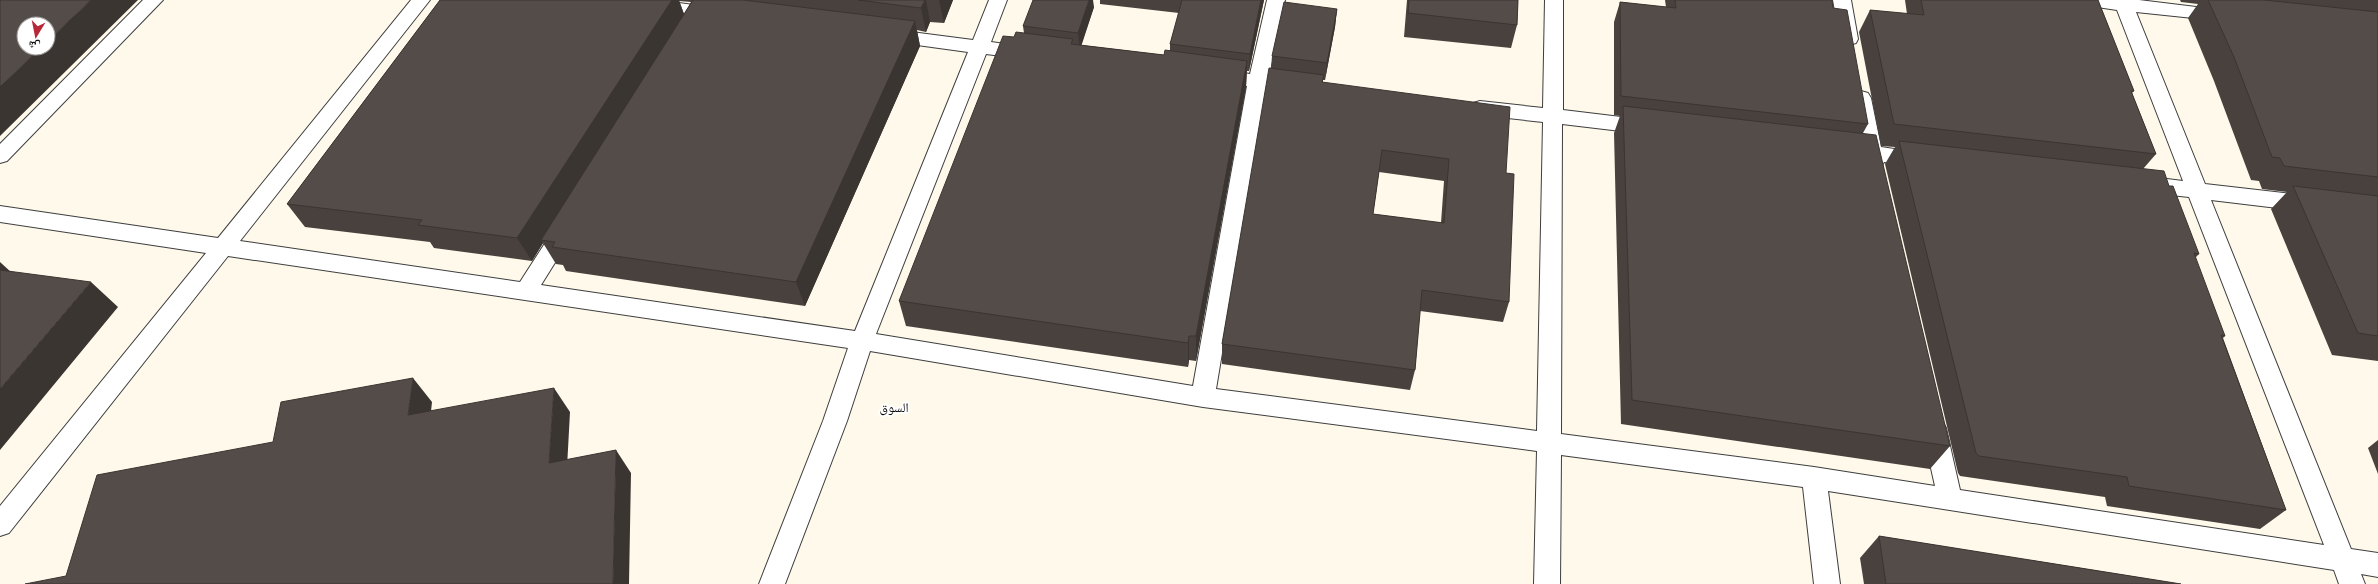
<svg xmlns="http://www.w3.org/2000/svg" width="2378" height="584" font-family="'Crimson Pro','Noto Naskh Arabic',serif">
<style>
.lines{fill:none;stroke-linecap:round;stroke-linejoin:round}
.minor-casing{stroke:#3e3e3e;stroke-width:2}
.minor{fill:#fff;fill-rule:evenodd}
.wall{fill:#48413e;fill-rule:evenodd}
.shaded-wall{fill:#3b3532}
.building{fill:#544c48;stroke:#3b3532;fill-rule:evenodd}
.labels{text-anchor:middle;stroke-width:4;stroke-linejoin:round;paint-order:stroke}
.neighbourhood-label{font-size:13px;fill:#0b0b0b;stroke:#fff}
</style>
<rect width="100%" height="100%" fill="#fef9ea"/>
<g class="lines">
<g class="minor-casing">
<path id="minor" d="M 143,0 L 163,0 L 7,161 L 0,163 L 0,144 Z
M 411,0 L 430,0 L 240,241 L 520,282 L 558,223 L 565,221 L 572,223 L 576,229 L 541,285 L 855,331 L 968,52 L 888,41 L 881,39 L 879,35 L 881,31 L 888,29 L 973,40 L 989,0 L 1007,0 L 991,42 L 1033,48 L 1035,53 L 1033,58 L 1026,59 L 986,54 L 876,334 L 1193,386 L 1247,86 L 1210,81 L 1207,76 L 1210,71 L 1217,69 L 1250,74 L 1267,0 L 1285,0 L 1269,76 L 1303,81 L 1306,86 L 1303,91 L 1296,93 L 1266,89 L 1216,389 L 1537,431 L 1543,122 L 1480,115 L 1473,113 L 1470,108 L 1473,103 L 1480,101 L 1543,108 L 1545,0 L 1563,0 L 1563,110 L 1646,120 L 1653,122 L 1656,127 L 1653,132 L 1646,134 L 1562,124 L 1561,434 L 1814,467 L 1935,486 L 1922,428 L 1926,421 L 1934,418 L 1942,421 L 1946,428 L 1960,490 L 2324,545 L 2189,197 L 2143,192 L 2136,189 L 2133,184 L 2136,179 L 2143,176 L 2183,181 L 2117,10 L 2077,4 L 2074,0 L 2139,0 L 2229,11 L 2231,15 L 2229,19 L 2222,21 L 2136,12 L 2205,184 L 2310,196 L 2317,198 L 2320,204 L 2317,210 L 2310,212 L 2211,200 L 2351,549 L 2378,553 L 2378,577 L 2361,574 L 2365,584 L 2339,584 L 2334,570 L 1828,491 L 1840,584 L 1814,584 L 1803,487 L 1561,455 L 1560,584 L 1534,584 L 1537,451 L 1203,407 L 870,351 L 847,421 L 785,584 L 759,584 L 823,421 L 848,348 L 228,256 L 9,533 L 0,536 L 0,506 L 206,253 L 0,222 L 0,206 L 218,238 Z
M 602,0 L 656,0 L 717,8 L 724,10 L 726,14 L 724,18 L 717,20 L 611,6 L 605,4 Z
M 1833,0 L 1851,0 L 1858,39 L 1856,43 L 1849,45 L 1842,43 L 1840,39 Z
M 1861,91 L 1868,93 L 1871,98 L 1881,147 L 1927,154 L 1930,159 L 1927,164 L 1920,166 L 1884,162 L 1881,167 L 1874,169 L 1867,167 L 1863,160 L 1844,156 L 1841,151 L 1844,146 L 1851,144 L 1860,145 L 1851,98 L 1854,93 Z"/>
</g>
<use href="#minor" class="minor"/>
</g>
<path class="wall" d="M 440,0 L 953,0 L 944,23 L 930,22 L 926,32 L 917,30 L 920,46 L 805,306 L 566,271 L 563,265 L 556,264 L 543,243 L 532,261 L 434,248 L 430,242 L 305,227 L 287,204 ZM 679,1 L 691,2 L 684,14 Z
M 1100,0 L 1264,0 L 1249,71 L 1247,71 L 1246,87 L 1196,361 L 1189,360 L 1188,367 L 906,326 L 899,301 L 1014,37 L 1024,33 L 1023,26 L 1094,7 L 1081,45 L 1164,55 L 1170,51 L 1170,44 L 1179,13 L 1100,4 Z
M 1407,0 L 1518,0 L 1517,25 L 1511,48 L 1404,37 Z
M 1665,0 L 1832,0 L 1833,8 L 1868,124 L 1863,133 L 1950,446 L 1930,469 L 1621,424 L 1614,133 L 1620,116 L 1614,115 L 1614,22 L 1620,2 L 1666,7 Z
M 1905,0 L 2098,0 L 2134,91 L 2132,93 L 2156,154 L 2143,169 L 2169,186 L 2199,254 L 2195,258 L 2225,336 L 2223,338 L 2286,510 L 2260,529 L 2107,506 L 2105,497 L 1960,476 L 1958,473 L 1885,164 L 1895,147 L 1881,146 L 1859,32 L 1870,10 L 1907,14 Z
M 2180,0 L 2378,0 L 2378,361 L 2332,355 L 2271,209 L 2287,192 L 2262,189 L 2259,181 L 2251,180 L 2214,81 L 2188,18 L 2198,4 L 2181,2 Z
M 1337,9 L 1335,27 L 1325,80 L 1323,80 L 1323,82 L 1506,173 L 1509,302 L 1503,322 L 1420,311 L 1415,370 L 1410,390 L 1222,364 L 1222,344 L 1271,68 L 1272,56 ZM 1379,172 L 1444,181 L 1441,223 L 1373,214 Z
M 2378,440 L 2378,474 L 2368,448 Z
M 1879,536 L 2181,584 L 1864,584 L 1860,558 Z"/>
<path class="shaded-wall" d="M 91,0 L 138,0 L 0,136 L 0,87 L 40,48 L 48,48 L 48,41 Z
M 672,0 L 679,0 L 685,17 L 541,240 L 543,243 L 532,261 L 517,238 Z
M 925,0 L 926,0 L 930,22 L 926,32 L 921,8 Z
M 939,0 L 953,0 L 944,23 Z
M 1089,0 L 1093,0 L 1094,7 L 1080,50 L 1078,33 Z
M 1261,0 L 1264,0 L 1249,71 L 1250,54 Z
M 1337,9 L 1335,27 L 1325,80 L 1327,63 Z
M 915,21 L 920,46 L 805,306 L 796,282 Z
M 1247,61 L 1246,87 L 1196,361 L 1196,336 Z
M 0,262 L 24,284 L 0,280 Z
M 91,282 L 118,307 L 0,450 L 0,389 Z
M 1189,336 L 1189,360 L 1188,367 L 1188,343 Z
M 413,378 L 432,402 L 428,439 L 408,415 Z
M 554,388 L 570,412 L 566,486 L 549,463 Z
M 616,450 L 631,473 L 629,584 L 613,584 Z"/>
<path class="building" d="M 0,0 L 91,0 L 48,41 L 48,24 L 24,24 L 24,48 L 40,48 L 0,87 Z
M 440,0 L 672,0 L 517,238 L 418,225 L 422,220 L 287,204 Z
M 693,0 L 743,0 L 915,21 L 796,282 L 552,247 L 555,242 L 541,240 Z
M 858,0 L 925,0 L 921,8 Z
M 1033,0 L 1089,0 L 1078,33 L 1023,26 Z
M 1182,0 L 1261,0 L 1250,54 L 1170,44 Z
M 1409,0 L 1518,0 L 1517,25 L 1408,13 Z
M 1675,0 L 1832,0 L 1833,8 L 1847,10 L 1868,124 L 1621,96 L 1620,2 L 1676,8 Z
M 1921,0 L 2098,0 L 2134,91 L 2131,91 L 2156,154 L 1894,124 L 1870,10 L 1924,15 Z
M 2208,0 L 2264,0 L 2378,12 L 2378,177 L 2284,166 L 2280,158 L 2272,157 L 2234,57 Z
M 1284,2 L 1337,9 L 1327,63 L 1272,56 Z
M 1016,32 L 1073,39 L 1071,44 L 1164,55 L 1165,50 L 1247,61 L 1196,336 L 1189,336 L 1188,343 L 899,301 L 1003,36 L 1014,37 Z
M 1269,68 L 1324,75 L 1322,82 L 1510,107 L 1506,173 L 1514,174 L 1509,302 L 1422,290 L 1415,370 L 1222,344 ZM 1382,150 L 1449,159 L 1444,223 L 1373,214 Z
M 1623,106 L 1876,135 L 1950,446 L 1632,400 Z
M 1899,141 L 2164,171 L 2169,186 L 2173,186 L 2199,254 L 2194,253 L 2225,336 L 2221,335 L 2286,510 L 2129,486 L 2127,477 L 1979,456 L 1976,453 Z
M 2293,186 L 2378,196 L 2378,336 L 2358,333 Z
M 0,270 L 91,282 L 0,389 Z
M 413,378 L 408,415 L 554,388 L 549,463 L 616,450 L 613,584 L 25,584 L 66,576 L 97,475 L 273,442 L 281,402 Z
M 1879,536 L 2181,584 L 1886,584 Z"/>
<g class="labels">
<g class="neighbourhood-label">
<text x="894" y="412">السوق</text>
</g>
</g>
<g transform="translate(36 36) rotate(190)"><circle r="19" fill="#ffffff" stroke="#9d9d9d"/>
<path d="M0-3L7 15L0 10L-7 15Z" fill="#b72839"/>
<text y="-6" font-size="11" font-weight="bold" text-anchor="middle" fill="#0b0b0b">ش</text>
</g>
</svg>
